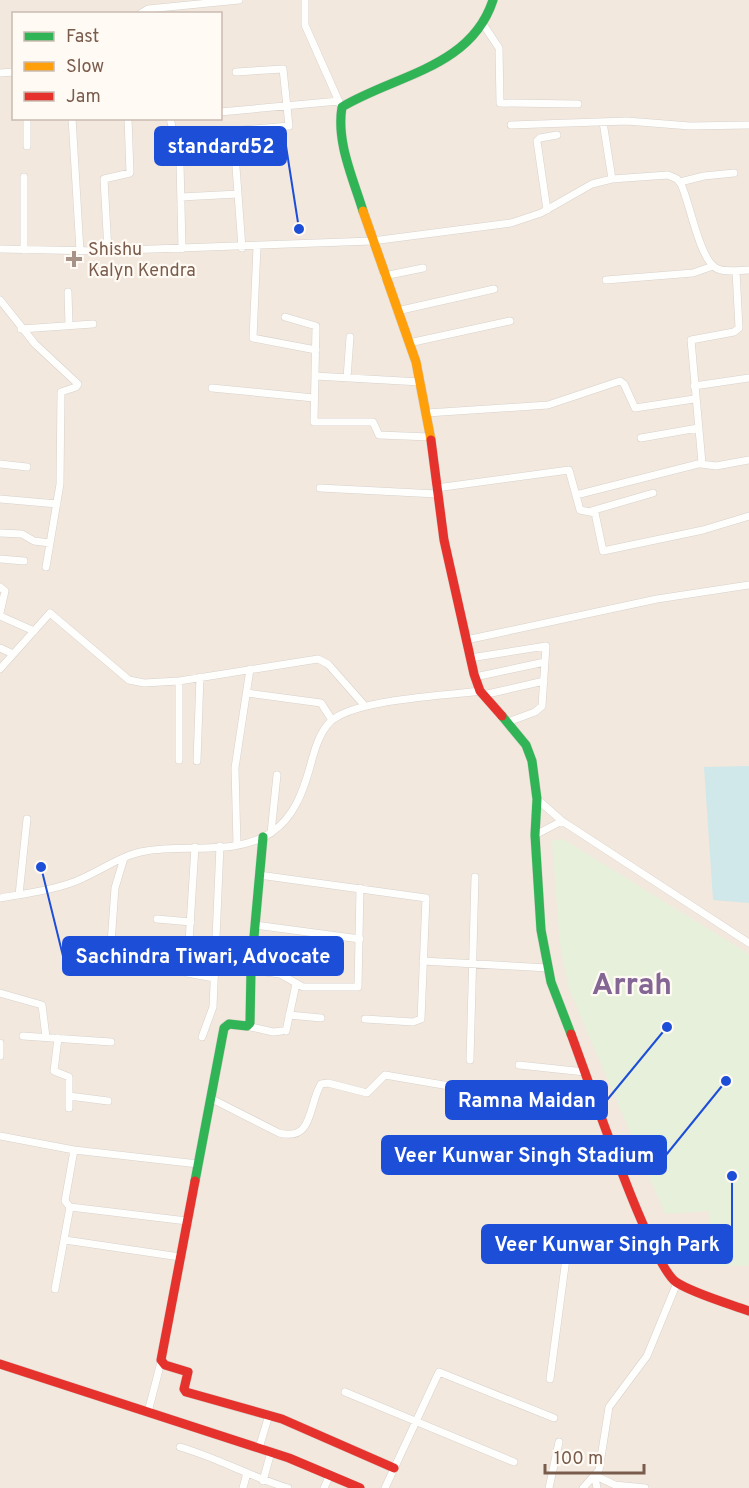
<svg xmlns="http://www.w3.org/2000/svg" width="749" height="1488" font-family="Overpass,sans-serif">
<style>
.residential{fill:#f2e8de;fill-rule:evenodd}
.green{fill:#e7f0db}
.water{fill:#d0e8ea}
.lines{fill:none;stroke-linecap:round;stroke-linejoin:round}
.street-casing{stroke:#d7d1cb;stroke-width:8}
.fast-casing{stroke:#d9d2cb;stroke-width:10}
.slow-casing{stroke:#d9d2cb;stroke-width:10}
.jam-casing{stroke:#d9d2cb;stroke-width:10}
.street{stroke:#fefefd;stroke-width:7}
.fast{stroke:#30b455;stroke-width:9}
.slow{stroke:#ff9f0a;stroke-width:9}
.jam{stroke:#e5322d;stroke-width:9}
.poi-dot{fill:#a69286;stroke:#fffaf3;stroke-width:2}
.labels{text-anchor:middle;stroke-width:4.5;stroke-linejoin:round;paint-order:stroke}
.poi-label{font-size:18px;fill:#7a5c4d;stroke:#fffaf3;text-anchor:start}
.town-label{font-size:30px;font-weight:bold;fill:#846695;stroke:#fffaf3}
.leader{fill:none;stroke:#1d4ed8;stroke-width:2}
.callout-dot{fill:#1d4ed8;stroke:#fffaf3;stroke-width:2}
.callout{fill:#1d4ed8;stroke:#1d4ed8;stroke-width:2}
.callout-label{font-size:20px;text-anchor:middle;font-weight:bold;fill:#fff}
</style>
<rect width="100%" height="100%" fill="#f9f5f0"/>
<path class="residential" d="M 0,0 L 749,0 L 749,1488 L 0,1488 ZM 14,14 L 220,14 L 220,118 L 14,118 Z"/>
<path class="green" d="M 563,839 L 749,954 L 749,1266 L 714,1265 L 709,1211 L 665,1214 L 569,989 L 560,945 L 552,841 Z"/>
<path class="water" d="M 749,766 L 749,903 L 713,900 L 704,767 Z"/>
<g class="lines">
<g class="street-casing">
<path id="street" d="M 305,0 L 305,25 L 340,104
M 140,14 L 148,9 L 239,0
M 483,24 L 499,48 L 500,103 L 578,104
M 0,73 L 14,72
M 220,112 L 339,101
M 72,118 L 80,251
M 170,118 L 180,162 L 182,249
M 603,122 L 612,179
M 511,125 L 627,121 L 690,126 L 749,125
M 173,136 L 289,126 L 283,69 L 236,72
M 27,146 L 27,118
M 236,167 L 242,248
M 24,177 L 24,250
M 680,182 L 704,176 L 734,173
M 181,197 L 238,194
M 547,210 L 537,141 L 540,138 L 557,135
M 257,247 L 253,338 L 316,350
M 0,249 L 98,251 L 372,241 L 511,223 L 541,213 L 592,184 L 612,179 L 668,175 L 677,179 L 681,184 C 690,203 699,258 716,268 C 724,273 739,270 749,270
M 108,251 L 104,179 L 130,173 L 128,118
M 384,276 L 423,268
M 606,280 L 693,273 L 713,266
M 68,292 L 69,325
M 0,300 L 35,344 L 78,384 L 76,387 L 61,392 L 60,484 L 46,567
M 397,311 L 494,289
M 285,317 L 316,326 L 314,422 L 373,422 L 379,435 L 430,437
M 21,329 L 93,324
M 409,343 L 510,321
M 315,376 L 420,382
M 347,378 L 350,337
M 694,386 L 749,378
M 212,388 L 314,398
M 427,413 L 548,405 L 620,381 L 624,384 L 635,408 L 694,399
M 641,438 L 698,428
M 0,464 L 27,467
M 701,464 L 716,466 L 749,460
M 320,488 L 437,494
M 436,488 L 569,470 L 580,510 L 595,513 L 603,551 L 703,530 L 749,516
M 576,495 L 702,463 L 691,340 L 734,332 L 739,328 L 736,271
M 0,499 L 57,504
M 591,511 L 653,493
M 0,533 L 22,534 L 34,541 L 50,543
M 0,559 L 24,561
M 0,587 L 5,591 L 0,613
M 0,616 L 34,631
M 466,640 L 657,599 L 749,585
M 0,648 L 13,654
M 470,658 L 546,646 L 542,706 L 535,712 L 508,722
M 0,669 L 50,613 L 129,680 L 144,683 L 179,681 L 318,659 L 328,664 L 365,706
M 475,677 L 545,662
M 247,693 L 321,703 L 332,720
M 483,695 L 544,681
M 179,760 L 179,681
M 197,761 L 200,677
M 537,799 L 562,821 L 749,943
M 271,833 L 277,775
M 535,835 L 562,821
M 237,845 L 235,768 L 250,669
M 195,847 L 187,973 L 214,978
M 259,875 L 426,898 L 421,1019 L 413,1022 L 365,1019
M 19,895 L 27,819
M 0,898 C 23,894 49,891 71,883 C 97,874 119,855 146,851 C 185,844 238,856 272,832 C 294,817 303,792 310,767 C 314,752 319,733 330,722 C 353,699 446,696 480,691
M 157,919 L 191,922
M 255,925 L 360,939
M 423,961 L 548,968
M 123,966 L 113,964 L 110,957 L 115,888 L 124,858
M 251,970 L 280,974 L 303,987 L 358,987 L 360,888
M 0,993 L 42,1005 L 46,1037
M 289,1015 L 321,1018
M 247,1026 L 273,1032 L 282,1031
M 286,1031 L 296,984
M 23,1036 L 111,1042
M 202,1037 L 213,1007 L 220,846
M 58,1038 L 54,1071 L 69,1077 L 69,1108
M 0,1043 L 0,1056
M 470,1060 L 475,877
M 519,1065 L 585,1072
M 69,1096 L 108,1101
M 210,1098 L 279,1133 C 314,1142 308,1105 321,1084 L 328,1083 L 367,1093 L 385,1075 L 601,1112
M 0,1136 L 74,1150 L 198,1164
M 70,1207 L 187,1221
M 65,1240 L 180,1257
M 55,1289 L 70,1207 L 65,1201 L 74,1150
M 550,1379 L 569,1236 L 654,1248
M 345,1392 L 514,1462
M 148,1412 L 161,1362
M 180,1447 C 218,1458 251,1477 288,1488
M 259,1448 L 269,1415
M 596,1476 L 615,1485 L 645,1488
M 595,1478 L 597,1488
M 263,1481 L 271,1452
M 243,1488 L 247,1473
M 324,1488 L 330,1475
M 385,1488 L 439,1372 L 554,1418
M 549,1488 L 559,1442
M 583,1488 L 599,1470 L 609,1407 L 647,1356 L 677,1283"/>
</g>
<g class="fast-casing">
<path id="fast" d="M 363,211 C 353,178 336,142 342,107 C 395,75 471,68 493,0
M 502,716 L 526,745 L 532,761 L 537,799 L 535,835 L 541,930 L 551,982 L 571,1034
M 195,1181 L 224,1028 L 229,1024 L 247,1026 L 250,1023 L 251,970 L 263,837"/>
</g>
<g class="slow-casing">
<path id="slow" d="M 363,211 L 416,362 L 431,440"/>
</g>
<g class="jam-casing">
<path id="jam" d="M 431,440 L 444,540 L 474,674 L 480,691 L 502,716
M 571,1034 C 587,1076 650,1264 676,1282 C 692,1293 730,1304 749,1311
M 195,1181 L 161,1360 L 165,1365 L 188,1372 L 184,1389 L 186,1392 L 282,1419 L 394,1468
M 0,1364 L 289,1458 L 360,1488"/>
</g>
<use href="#street" class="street"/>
<use href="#fast" class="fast"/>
<use href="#slow" class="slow"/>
<use href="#jam" class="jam"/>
</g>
<path class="poi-dot" d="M71 250h6v6h6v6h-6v6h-6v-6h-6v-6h6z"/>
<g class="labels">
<g class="poi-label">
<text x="88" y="255">Shishu<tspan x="88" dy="21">Kalyn Kendra</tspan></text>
</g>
<g class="town-label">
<text x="632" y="994">Arrah</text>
</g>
</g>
<path class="leader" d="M299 229L286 146M41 867L63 956M667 1027L607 1100M726 1081L666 1155M732 1176L732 1244"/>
<g class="callout-dot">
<circle cx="299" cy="229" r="6"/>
<circle cx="41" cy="867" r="6"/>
<circle cx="667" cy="1027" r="6"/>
<circle cx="726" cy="1081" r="6"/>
<circle cx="732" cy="1176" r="6"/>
</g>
<g class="callout">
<rect x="155" y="127" width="131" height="38" rx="6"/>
<rect x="63" y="937" width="280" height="38" rx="6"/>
<rect x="446" y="1081" width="161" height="38" rx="6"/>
<rect x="382" y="1136" width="284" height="38" rx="6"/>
<rect x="482" y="1225" width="250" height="38" rx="6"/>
</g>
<g class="callout-label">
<text x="221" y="153">standard52</text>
<text x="203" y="963">Sachindra Tiwari, Advocate</text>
<text x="527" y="1107">Ramna Maidan</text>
<text x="524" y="1162">Veer Kunwar Singh Stadium</text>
<text x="607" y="1251">Veer Kunwar Singh Park</text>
</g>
<rect x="12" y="12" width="210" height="108" fill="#fffaf3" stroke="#cabbb1" stroke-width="1.5"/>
<rect x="24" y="32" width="30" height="9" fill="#30b455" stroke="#cabbb1" stroke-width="1.5"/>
<text x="66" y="42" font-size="18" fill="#7a5c4d">Fast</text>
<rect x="24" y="62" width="30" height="9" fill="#ff9f0a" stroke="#cabbb1" stroke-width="1.5"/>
<text x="66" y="72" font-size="18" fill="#7a5c4d">Slow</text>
<rect x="24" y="92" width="30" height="9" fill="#e5322d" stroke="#cabbb1" stroke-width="1.5"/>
<text x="66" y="102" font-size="18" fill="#7a5c4d">Jam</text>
<path d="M545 1464v9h99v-9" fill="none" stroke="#7a5c4d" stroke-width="3"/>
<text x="554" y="1464" font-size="18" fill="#7a5c4d" stroke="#fffaf3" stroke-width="4.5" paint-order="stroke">100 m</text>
</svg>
